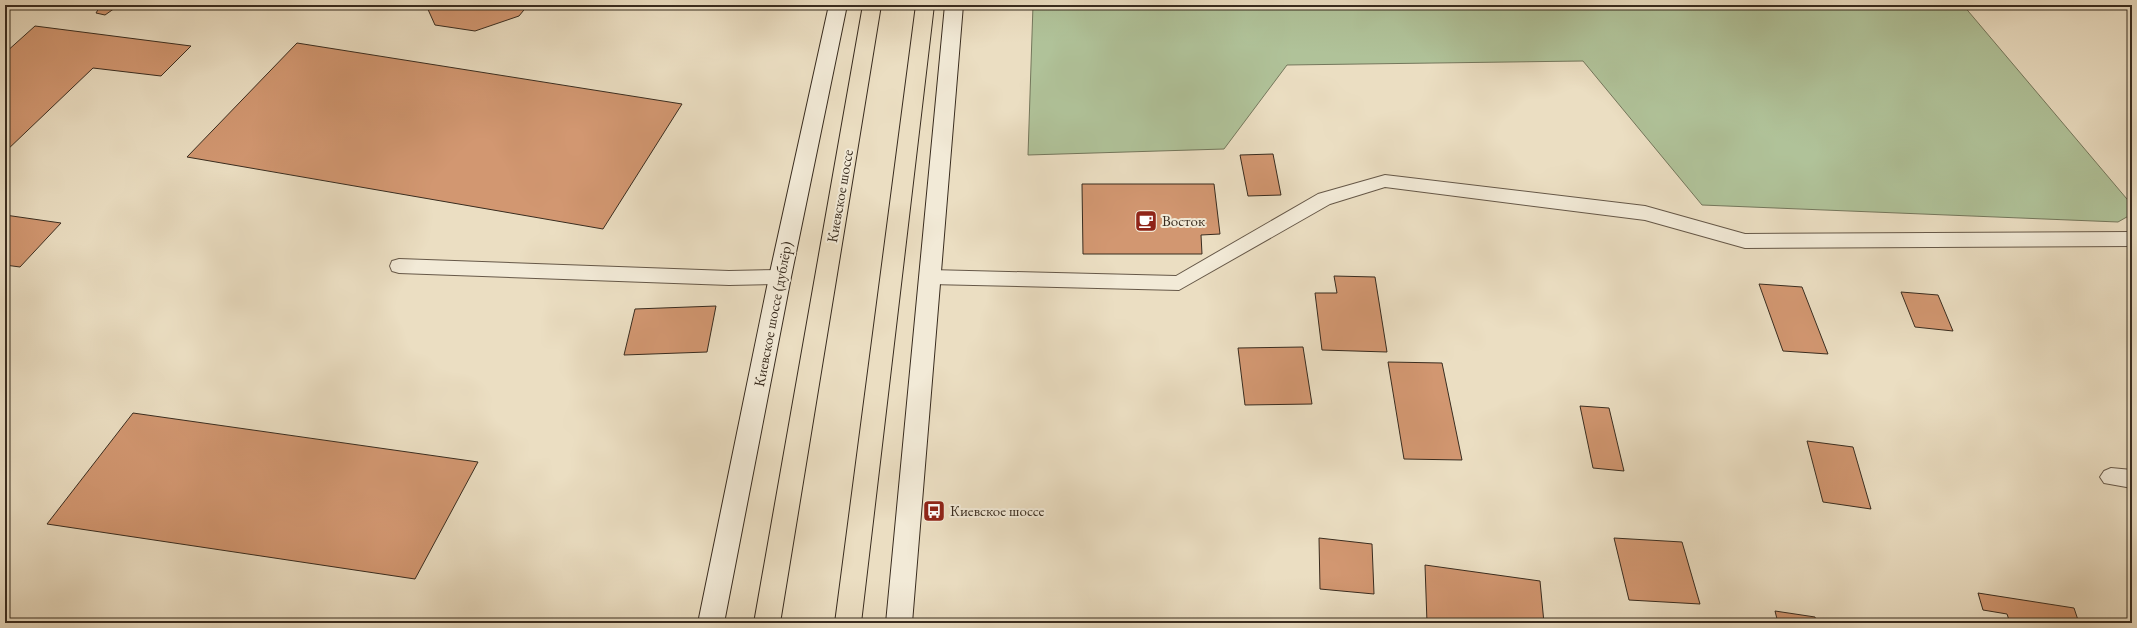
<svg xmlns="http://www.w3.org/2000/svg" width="2137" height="628" font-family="'EB Garamond',serif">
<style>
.green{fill:#b0c299;stroke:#74775c}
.building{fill:#d29771;stroke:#392c1f}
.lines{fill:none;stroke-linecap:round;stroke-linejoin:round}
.lane-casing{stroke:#665848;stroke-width:2}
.secondary-casing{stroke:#392c1f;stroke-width:2}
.highway-casing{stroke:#392c1f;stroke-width:2}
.lane{fill:#f2ead7;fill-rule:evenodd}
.secondary{fill:#f2ead7;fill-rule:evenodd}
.highway{fill:#ebdec2;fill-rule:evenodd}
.labels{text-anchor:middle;stroke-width:4;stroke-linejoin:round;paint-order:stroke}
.street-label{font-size:15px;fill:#392c1f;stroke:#f2ead7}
.poi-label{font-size:15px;fill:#392c1f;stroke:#f2ead7;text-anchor:start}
</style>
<rect width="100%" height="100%" fill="#ebdec2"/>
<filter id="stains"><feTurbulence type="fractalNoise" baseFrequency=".005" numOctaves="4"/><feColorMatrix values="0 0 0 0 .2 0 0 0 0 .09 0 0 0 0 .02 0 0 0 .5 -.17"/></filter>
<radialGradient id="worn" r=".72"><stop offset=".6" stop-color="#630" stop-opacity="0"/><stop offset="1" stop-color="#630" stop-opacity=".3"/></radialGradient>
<path class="green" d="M 1033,5 L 1963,5 L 2132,205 L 2132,214 L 2118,222 L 1702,205 L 1583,61 L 1287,65 L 1224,149 L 1028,155 Z"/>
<path class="building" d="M 105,5 L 112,5 L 115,8 L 105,15 L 96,13 L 99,8 Z
M 426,5 L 528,5 L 519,16 L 475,31 L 435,25 Z
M 35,26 L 191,46 L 161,76 L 93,68 L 5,152 L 5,53 Z
M 297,43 L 682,104 L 603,229 L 187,157 Z
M 1273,154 L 1281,195 L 1248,196 L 1240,155 Z
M 1082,184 L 1214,184 L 1220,234 L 1201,235 L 1202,254 L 1083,254 Z
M 5,215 L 61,223 L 20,267 L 5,265 Z
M 1334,276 L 1375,277 L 1387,352 L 1322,350 L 1315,293 L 1337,293 Z
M 1759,284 L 1802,287 L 1828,354 L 1783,351 Z
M 1901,292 L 1938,295 L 1953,331 L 1915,327 Z
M 716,306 L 707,352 L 624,355 L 635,309 Z
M 1303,347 L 1312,404 L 1245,405 L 1238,348 Z
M 1388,362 L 1442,363 L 1462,460 L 1404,459 Z
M 1580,406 L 1609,408 L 1624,471 L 1593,468 Z
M 133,413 L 478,462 L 415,579 L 47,524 Z
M 1807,441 L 1853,447 L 1871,509 L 1823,502 Z
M 1319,538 L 1372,544 L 1374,594 L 1320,589 Z
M 1614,538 L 1682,542 L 1700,604 L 1629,600 Z
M 1425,565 L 1540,581 L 1544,623 L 1427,623 Z
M 1978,593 L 2074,608 L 2079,623 L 2010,623 L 2007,614 L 1983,610 Z
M 1775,611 L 1815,617 L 1817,623 L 1778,623 Z"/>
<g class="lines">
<g class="lane-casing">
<path id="lane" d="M 1385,175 L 1645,206 L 1745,234 L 2132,232 L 2132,246 L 1745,248 L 1645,220 L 1385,187 L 1330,204 L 1179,290 L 930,284 L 923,282 L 921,277 L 923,272 L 930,270 L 1176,276 L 1318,194 Z
M 399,259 L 729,271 L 780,270 L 787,272 L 789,277 L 787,282 L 780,284 L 729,285 L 399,273 L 392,271 L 390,266 L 392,261 Z
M 2111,468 L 2132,470 L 2132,488 L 2104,483 L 2100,477 L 2104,471 Z"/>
</g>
<g class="secondary-casing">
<path id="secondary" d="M 829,5 L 847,5 L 791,277 L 724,623 L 698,623 L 769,277 Z
M 945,5 L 963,5 L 912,623 L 886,623 Z"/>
</g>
<g class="highway-casing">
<path id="highway" d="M 863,5 L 881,5 L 780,623 L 754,623 Z
M 916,5 L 934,5 L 861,623 L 835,623 Z"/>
</g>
<use href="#lane" class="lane"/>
<use href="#secondary" class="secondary"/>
<use href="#highway" class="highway"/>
</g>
<defs>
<g id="cafe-square" transform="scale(1.15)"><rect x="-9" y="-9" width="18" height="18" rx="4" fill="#8f2418" stroke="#f2ead7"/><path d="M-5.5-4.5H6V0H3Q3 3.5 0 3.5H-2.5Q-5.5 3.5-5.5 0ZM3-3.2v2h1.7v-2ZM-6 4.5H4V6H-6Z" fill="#fff"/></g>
<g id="bus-square" transform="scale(1.15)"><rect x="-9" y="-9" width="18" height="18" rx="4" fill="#8f2418" stroke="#f2ead7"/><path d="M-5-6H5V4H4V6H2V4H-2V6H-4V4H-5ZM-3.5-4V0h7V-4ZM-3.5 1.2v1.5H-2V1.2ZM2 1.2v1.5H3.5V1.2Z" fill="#fff"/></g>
</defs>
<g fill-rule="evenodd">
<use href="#cafe-square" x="1146" y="221"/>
<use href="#bus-square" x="934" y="511"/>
</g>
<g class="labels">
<g class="street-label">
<text transform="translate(840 196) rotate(-80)" y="5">Киевское шоссе</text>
<text transform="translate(773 314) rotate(-79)" y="5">Киевское шоссе (дублёр)</text>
</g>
<g class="poi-label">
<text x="1162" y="226">Восток</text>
<text x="950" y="516">Киевское шоссе</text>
</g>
</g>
<rect width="2137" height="628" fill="none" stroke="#ebdec2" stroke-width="20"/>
<rect x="6" y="6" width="2125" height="616" fill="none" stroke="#392c1f" stroke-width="2"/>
<rect x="10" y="10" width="2117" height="608" fill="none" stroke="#392c1f"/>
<rect width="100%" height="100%" filter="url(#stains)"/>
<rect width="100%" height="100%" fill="url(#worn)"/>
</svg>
